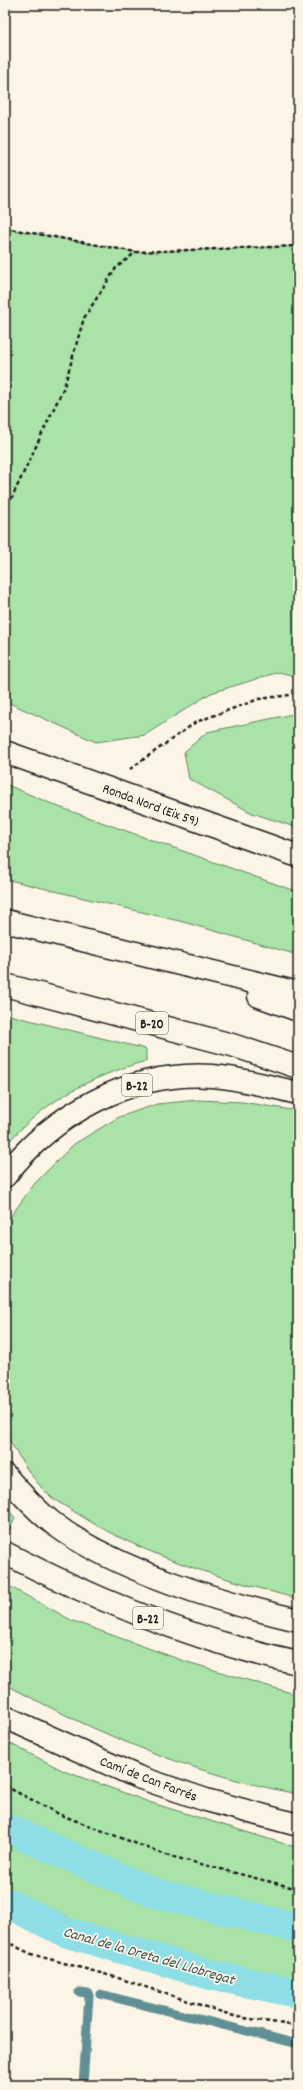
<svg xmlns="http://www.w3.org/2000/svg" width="303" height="2090" font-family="Dekko,sans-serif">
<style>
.green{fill:#a9e3a8;stroke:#628062}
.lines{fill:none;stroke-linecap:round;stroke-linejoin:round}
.stream{stroke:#609095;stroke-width:9}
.canal{stroke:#8ddee6;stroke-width:30}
.tertiary-casing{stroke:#1c1c1c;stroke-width:25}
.secondary-casing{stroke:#1c1c1c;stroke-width:25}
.motorway-casing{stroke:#1c1c1c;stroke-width:25}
.path{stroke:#1c1c1c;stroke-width:2.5;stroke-dasharray:4 3;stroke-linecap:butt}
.tertiary{stroke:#fcf5e5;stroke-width:22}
.secondary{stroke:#fcf5e5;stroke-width:22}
.motorway{stroke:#fcf5e5;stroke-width:22}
.labels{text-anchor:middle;stroke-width:3.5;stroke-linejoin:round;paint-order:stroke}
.shield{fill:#fcf5e5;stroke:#5f5d58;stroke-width:1}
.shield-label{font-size:13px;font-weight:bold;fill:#1c1c1c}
.street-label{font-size:14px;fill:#1c1c1c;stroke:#fcf5e5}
.water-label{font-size:15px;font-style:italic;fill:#3e5659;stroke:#fcf5e5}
</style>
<rect width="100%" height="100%" fill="#fcf5e5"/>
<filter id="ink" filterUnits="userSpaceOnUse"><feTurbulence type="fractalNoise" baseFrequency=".025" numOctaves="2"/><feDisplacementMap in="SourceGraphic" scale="8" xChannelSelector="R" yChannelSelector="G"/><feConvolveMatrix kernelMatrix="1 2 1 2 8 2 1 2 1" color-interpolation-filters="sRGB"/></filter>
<g filter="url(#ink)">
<path class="green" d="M 5,228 L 136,252 L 298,246 L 298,677 L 279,672 L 211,693 L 145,735 L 96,742 L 5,701 Z
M 298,713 L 298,828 L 252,813 L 189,779 L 184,752 L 207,732 Z
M 5,784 L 59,807 L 298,892 L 298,955 L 183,922 L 5,879 Z
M 5,1014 L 146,1049 L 146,1061 C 89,1077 44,1101 5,1146 Z
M 198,1100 L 242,1102 L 298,1111 L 298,1599 C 222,1578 145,1557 78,1514 C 69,1508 58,1503 50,1496 C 31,1479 17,1454 5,1432 L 5,1224 L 35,1183 L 74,1144 L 119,1117 L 157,1104 Z
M 5,1505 L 15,1518 L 9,1532 L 5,1530 Z
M 5,1584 L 73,1621 L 184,1661 L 298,1695 L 298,1794 C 195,1775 97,1734 5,1684 Z
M 5,1741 L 64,1771 L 152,1803 L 298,1848 L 298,1988 L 225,1973 L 109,1937 L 5,1887 Z"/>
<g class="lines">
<path class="stream" d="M 79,1992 L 88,1993 L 89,1996 L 83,2085
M 100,1994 L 298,2044"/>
<path class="canal" d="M 5,1828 L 151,1892 L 298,1928
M 5,1902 L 65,1932 L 211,1975 L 298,1993"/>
<g class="tertiary-casing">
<path id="tertiary" d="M 5,1717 L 138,1777 L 206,1800 L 298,1825"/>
</g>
<g class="secondary-casing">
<path id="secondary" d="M 5,752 L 298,856"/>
</g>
<g class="motorway-casing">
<path id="motorway" d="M 5,921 L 298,993
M 5,985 L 232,1045 L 298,1067
M 259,996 L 298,1010
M 5,1176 C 53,1113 131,1071 212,1076 C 241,1078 270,1087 298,1093
M 5,1475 C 20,1493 36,1510 54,1524 C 115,1570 224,1603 298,1620
M 5,1553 C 98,1601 195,1641 298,1663"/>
</g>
<path class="path" d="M 5,228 L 136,252
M 5,512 L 64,387 L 84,318 L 116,268 L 136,252 L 298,246
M 130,769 L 196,722 L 259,699 L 298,694
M 5,1786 L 61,1815 L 166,1855 L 298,1889
M 5,1941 L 31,1954 L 115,1977 L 237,2017 L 298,2026"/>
<use href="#tertiary" class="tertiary"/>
<use href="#secondary" class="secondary"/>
<use href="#motorway" class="motorway"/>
</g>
</g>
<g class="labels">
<g class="shield">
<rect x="136" y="1012" width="32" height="22" rx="3"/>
<rect x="122" y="1074" width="30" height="22" rx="3"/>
<rect x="133" y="1607" width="30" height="22" rx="3"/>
</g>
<g class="shield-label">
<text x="152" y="1028">B-20</text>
<text x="137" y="1090">B-22</text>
<text x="148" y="1623">B-22</text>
</g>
<g class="street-label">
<text transform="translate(151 804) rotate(20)" y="5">Ronda Nord (Eix 59)</text>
<text transform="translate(149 1778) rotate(21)" y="5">Camí de Can Farrés</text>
</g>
<g class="water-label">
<text transform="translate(149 1955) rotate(16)" y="5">Canal de la Dreta del Llobregat</text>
</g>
</g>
<rect width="303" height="2090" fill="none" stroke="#fcf5e5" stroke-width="20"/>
<rect x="10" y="10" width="283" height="2070" fill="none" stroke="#1c1c1c" stroke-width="1.5" filter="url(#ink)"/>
</svg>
